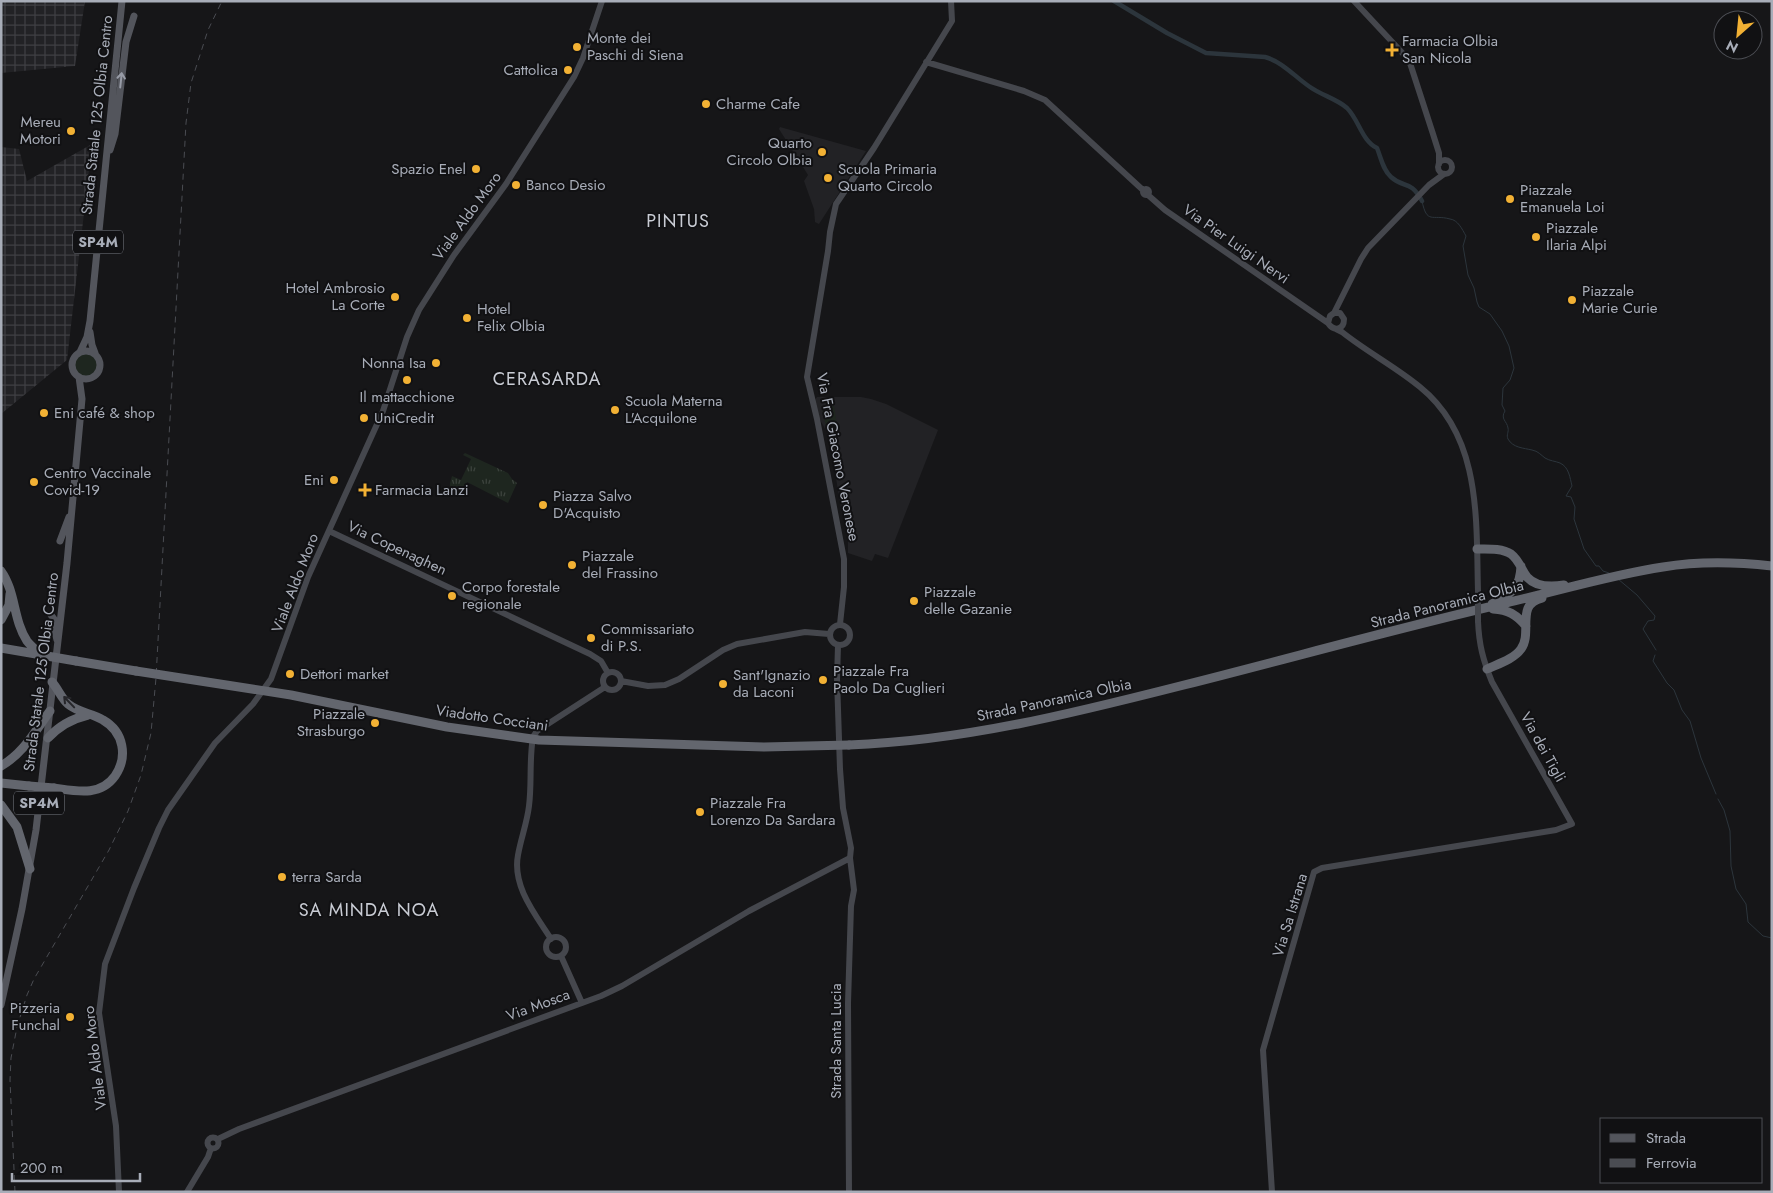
<svg xmlns="http://www.w3.org/2000/svg" width="1773" height="1193" font-family="Jost,sans-serif">
<style>
.built{fill:#222225}
.industrial{fill:url(#industrial-grid)}
.grass{fill:#1e261f}
.park{fill:url(#park-tufts)}
.lines{fill:none;stroke-linecap:round;stroke-linejoin:round}
.stream{stroke:#2c353c;stroke-width:1}
.canal{stroke:#2c353c;stroke-width:4.5}
.secondary{stroke:#45474d;stroke-width:6}
.primary{stroke:#53555c;stroke-width:7}
.highway{stroke:#63666e;stroke-width:9}
.rail{stroke:#4a4c52;stroke-width:1;stroke-dasharray:6 5;stroke-linecap:butt}
.secondary-bridge{stroke:#45474d;stroke-width:6}
.highway-bridge{stroke:#63666e;stroke-width:9}
.oneway{stroke:#979ba6}
.oneway2{stroke:#26262a}
.poi-dot{fill:#f2b134;stroke:#111113;stroke-width:2}
.labels{text-anchor:middle;stroke-width:4;stroke-linejoin:round;paint-order:stroke}
.shield{fill:#111113;stroke:#7b7e86;stroke-width:1}
.shield-label{font-size:14px;font-weight:bold;fill:#a8adb8}
.poi-label{font-size:15px;fill:#a8adb8;stroke:#111113;text-anchor:start}
.street-label{font-size:15px;fill:#a8adb8;stroke:#111113}
.quarter-label{font-size:18px;letter-spacing:1px;fill:#c9ccd4;stroke:#111113}
</style>
<defs>
<pattern id="industrial-grid" width="8" height="8" patternUnits="userSpaceOnUse" patternTransform="scale(1.25)"><rect width="8" height="8" fill="#222225"/><path d="M0 4h8M4 0v8" fill="none" stroke="#3f3f43"/></pattern>
<pattern id="park-tufts" width="24" height="20" patternUnits="userSpaceOnUse" patternTransform="scale(1.25)"><rect width="24" height="20" fill="#1e261f"/><path d="M3 7l-1-3M5 7V3M7 7l1-3M15 17l-1-3M17 17v-4M19 17l1-3" fill="none" stroke="#3c433d"/></pattern>
</defs>
<rect width="100%" height="100%" fill="#161618"/>
<path class="built" d="M 780,127 L 866,151 L 819,224 L 815,222 L 814,209 L 804,181 L 808,175 L 779,129 Z
M 817,397 L 861,397 L 871,399 L 886,404 L 938,430 L 888,558 L 875,554 L 872,561 L 848,553 L 848,521 L 841,508 L 829,436 L 819,418 L 815,400 Z"/>
<path class="industrial" d="M 1,1 L 85,1 L 75,66 L 1,73 Z
M 92,144 L 67,360 L 1,414 L 1,147 L 19,149 L 27,181 Z"/>
<path class="grass" d="M74 365a12 12 0 1 1 24 0a12 12 0 1 1-24 0Z
M 834,406 L 837,425 L 826,427 L 822,408 Z"/>
<path class="park" d="M 465,453 L 508,473 L 512,479 L 517,483 L 508,503 L 467,482 L 462,493 L 450,487 L 450,483 L 452,476 L 461,480 L 471,459 L 463,455 Z"/>
<g class="lines">
<path class="stream" d="M 1422,201 C 1427,225 1432,214 1450,219 C 1458,220 1462,229 1466,236 L 1463,246 L 1468,275 L 1474,288 L 1477,302 L 1479,307 L 1490,314 L 1502,331 L 1509,346 L 1514,368 L 1510,380 L 1503,388 L 1502,405 L 1505,411 C 1500,419 1507,421 1508,428 C 1509,432 1506,435 1508,439 C 1513,448 1524,448 1532,450 C 1538,451 1541,455 1545,458 C 1550,461 1555,461 1560,463 C 1569,467 1570,478 1572,486 L 1566,496 L 1571,497 L 1575,507 L 1574,519 L 1584,549 L 1596,566 L 1599,566 L 1603,571 L 1609,573
M 1618,579 L 1637,595 L 1655,616 L 1654,620 L 1648,621 L 1643,629 L 1656,650
M 1655,655 L 1653,661 L 1667,683 L 1674,690 L 1682,710 L 1690,721 L 1701,758 L 1716,794
M 1718,799 L 1724,810 L 1730,831 L 1731,866 L 1736,889 L 1746,904 L 1748,922 L 1763,936 L 1772,938"/>
<path class="canal" d="M 1114,1 L 1167,33 L 1206,53 L 1265,57 C 1283,62 1295,77 1310,87 C 1321,95 1337,99 1347,108 C 1359,120 1362,141 1377,148 C 1381,158 1383,170 1391,177 C 1404,189 1410,179 1422,201"/>
<path class="secondary" d="M 1354,1 L 1409,60 L 1433,134 L 1439,153 L 1439,164
M 926,62 L 1024,91 L 1045,100 L 1144,191
M1438 167a7 7 0 1 1 14 0a7 7 0 1 1-14 0Z
M1143 192a3 3 0 1 1 6 0a3 3 0 1 1-6 0Z
M 1148,195 L 1165,210 L 1328,323 C 1334,332 1344,330 1344,319 L 1340,313 L 1334,313 L 1330,316 L 1328,323
M 1334,313 L 1361,259 L 1368,248 L 1429,185 L 1444,174
M 1336,329 L 1342,332 C 1367,352 1396,367 1420,387 C 1482,437 1476,520 1478,592
M 329,531 L 590,654 L 601,661 L 608,673
M 840,624 L 844,587 L 844,559 L 817,419 L 807,377 L 828,251 L 830,232 L 836,204 L 874,148 L 952,21 L 951,1
M830 635a10 10 0 1 1 20 0a10 10 0 1 1-20 0Z
M 838,645 L 837,679 L 840,769 L 843,808 L 851,848 L 850,858 L 854,890 L 851,906 L 848,1003 L 849,1192
M603 681a9 9 0 1 1 18 0a9 9 0 1 1-18 0Z
M 621,681 L 648,686 L 665,685 L 679,679 L 723,650 L 737,644 L 805,632 L 829,634
M546 947a10 10 0 1 1 20 0a10 10 0 1 1-20 0Z
M 551,939 C 535,914 512,886 518,855 C 521,838 527,823 529,806 C 532,783 529,760 533,737 L 537,731 L 605,687
M 561,956 L 582,1003
M207.5 1143a5.5 5.5 0 1 1 11 0a5.5 5.5 0 1 1-11 0Z
M 218,1139 L 239,1129 L 601,996 L 622,986 L 749,911 L 850,858
M 119,1192 L 116,1126 L 99,1013 L 105,964 L 134,888 L 159,828 L 168,810 L 215,743 L 253,704 L 271,679 L 308,577 L 383,411 L 407,337 L 419,310 L 454,255 L 506,184 L 574,77 L 583,58 L 602,1
M 187,1192 L 208,1157 L 211,1148
M 1272,1192 L 1263,1050 L 1314,872 L 1322,868 L 1556,830 L 1572,824 L 1492,682 C 1483,660 1479,645 1478,621"/>
<path class="primary" d="M 110,150 L 115,134 L 126,42 L 134,16
M 90,332 L 92,345 L 95,353
M72 365a14 14 0 1 1 28 0a14 14 0 1 1-28 0Z
M 80,352 L 87,337 L 90,321 L 122,1
M 60,541 L 69,517
M 51,615 L 54,619 L 54,627 L 57,640
M 1,1005 L 22,909 L 36,830 L 67,563 L 82,399 L 79,377"/>
<path class="highway" d="M 1477,549 C 1488,549 1502,548 1511,554 C 1519,560 1521,569 1527,577 C 1536,587 1552,587 1564,585
M 1,571 C 16,592 13,620 27,641 C 31,646 36,650 41,655
M 1492,604 C 1511,593 1520,590 1521,566
M 1493,609 C 1508,610 1516,614 1526,626
M 1,620 L 9,605 L 10,594
M 1,648 L 42,655
M 76,661 L 136,671
M 1487,669 C 1498,664 1514,659 1521,649 C 1533,633 1515,604 1542,598
M 52,682 C 58,689 62,699 68,704 C 79,713 92,713 103,720 C 124,732 128,757 115,776 C 100,797 76,791 54,788
M 48,738 C 59,726 71,719 88,715
M 849,745 C 963,741 1074,713 1184,685 C 1291,658 1398,628 1506,603 C 1558,591 1610,575 1663,567 C 1699,561 1736,562 1772,566
M 1,766 C 24,753 35,731 50,711
M 1,783 L 29,786
M 1,805 L 17,827 L 30,869"/>
<path class="rail" d="M 15,1192 L 10,1080 L 11,1058 L 17,1027 L 27,995 L 34,979 L 109,850 L 128,811 L 141,775 L 151,733 L 156,678 L 186,123 L 191,83 L 208,30 L 222,1"/>
<path class="secondary-bridge" d="M 1478,592 L 1478,621"/>
<path class="highway-bridge" d="M 47,656 L 76,661
M 136,671 L 291,695 L 447,727 L 539,740 L 764,747 L 849,745
M 29,786 L 54,788"/>
</g>
<defs><path id="oneway-shaft" d="M-6 0H5M1.5-3L5.5 0L1.5 3" fill="none" stroke-width="1.6" stroke-linecap="round" stroke-linejoin="round" transform="scale(1.25)"/></defs>
<use class="oneway" href="#oneway-shaft" transform="translate(121 80) rotate(-84)"/>
<use class="oneway2" href="#oneway-shaft" transform="translate(69 702) rotate(-134)"/>
<g class="poi-dot">
<circle cx="577" cy="47" r="5"/>
<path d="M1389.5 42.5h5v5h5v5h-5v5h-5v-5h-5v-5h5z"/>
<circle cx="568" cy="70" r="5"/>
<circle cx="706" cy="104" r="5"/>
<circle cx="71" cy="131" r="5"/>
<circle cx="822" cy="152" r="5"/>
<circle cx="476" cy="169" r="5"/>
<circle cx="828" cy="178" r="5"/>
<circle cx="516" cy="185" r="5"/>
<circle cx="1510" cy="199" r="5"/>
<circle cx="1536" cy="237" r="5"/>
<circle cx="395" cy="297" r="5"/>
<circle cx="1572" cy="300" r="5"/>
<circle cx="467" cy="318" r="5"/>
<circle cx="436" cy="363" r="5"/>
<circle cx="407" cy="380" r="5"/>
<circle cx="615" cy="410" r="5"/>
<circle cx="44" cy="413" r="5"/>
<circle cx="364" cy="418" r="5"/>
<circle cx="334" cy="480" r="5"/>
<circle cx="34" cy="482" r="5"/>
<path d="M362.5 482.5h5v5h5v5h-5v5h-5v-5h-5v-5h5z"/>
<circle cx="543" cy="505" r="5"/>
<circle cx="572" cy="565" r="5"/>
<circle cx="452" cy="596" r="5"/>
<circle cx="914" cy="601" r="5"/>
<circle cx="591" cy="638" r="5"/>
<circle cx="290" cy="674" r="5"/>
<circle cx="823" cy="680" r="5"/>
<circle cx="723" cy="684" r="5"/>
<circle cx="375" cy="723" r="5"/>
<circle cx="700" cy="812" r="5"/>
<circle cx="282" cy="877" r="5"/>
<circle cx="70" cy="1017" r="5"/>
</g>
<g class="labels">
<g class="shield">
<rect x="73" y="230.5" width="50" height="23" rx="4"/>
<rect x="14" y="791.5" width="50" height="23" rx="4"/>
</g>
<g class="shield-label">
<text x="98" y="247">SP4M</text>
<text x="39" y="808">SP4M</text>
</g>
<g class="poi-label">
<text x="587" y="43">Monte dei<tspan x="587" dy="17">Paschi di Siena</tspan></text>
<text x="1402" y="46">Farmacia Olbia<tspan x="1402" dy="17">San Nicola</tspan></text>
<text x="558" y="75" text-anchor="end">Cattolica</text>
<text x="716" y="109">Charme Cafe</text>
<text x="61" y="127" text-anchor="end">Mereu<tspan x="61" dy="17">Motori</tspan></text>
<text x="812" y="148" text-anchor="end">Quarto<tspan x="812" dy="17">Circolo Olbia</tspan></text>
<text x="466" y="174" text-anchor="end">Spazio Enel</text>
<text x="838" y="174">Scuola Primaria<tspan x="838" dy="17">Quarto Circolo</tspan></text>
<text x="526" y="190">Banco Desio</text>
<text x="1520" y="195">Piazzale<tspan x="1520" dy="17">Emanuela Loi</tspan></text>
<text x="1546" y="233">Piazzale<tspan x="1546" dy="17">Ilaria Alpi</tspan></text>
<text x="385" y="293" text-anchor="end">Hotel Ambrosio<tspan x="385" dy="17">La Corte</tspan></text>
<text x="1582" y="296">Piazzale<tspan x="1582" dy="17">Marie Curie</tspan></text>
<text x="477" y="314">Hotel<tspan x="477" dy="17">Felix Olbia</tspan></text>
<text x="426" y="368" text-anchor="end">Nonna Isa</text>
<text x="407" y="402" text-anchor="middle">Il mattacchione</text>
<text x="625" y="406">Scuola Materna<tspan x="625" dy="17">L'Acquilone</tspan></text>
<text x="54" y="418">Eni café &amp; shop</text>
<text x="374" y="423">UniCredit</text>
<text x="44" y="478">Centro Vaccinale<tspan x="44" dy="17">Covid-19</tspan></text>
<text x="324" y="485" text-anchor="end">Eni</text>
<text x="375" y="495">Farmacia Lanzi</text>
<text x="553" y="501">Piazza Salvo<tspan x="553" dy="17">D'Acquisto</tspan></text>
<text x="582" y="561">Piazzale<tspan x="582" dy="17">del Frassino</tspan></text>
<text x="462" y="592">Corpo forestale<tspan x="462" dy="17">regionale</tspan></text>
<text x="924" y="597">Piazzale<tspan x="924" dy="17">delle Gazanie</tspan></text>
<text x="601" y="634">Commissariato<tspan x="601" dy="17">di P.S.</tspan></text>
<text x="833" y="676">Piazzale Fra<tspan x="833" dy="17">Paolo Da Cuglieri</tspan></text>
<text x="300" y="679">Dettori market</text>
<text x="733" y="680">Sant'Ignazio<tspan x="733" dy="17">da Laconi</tspan></text>
<text x="365" y="719" text-anchor="end">Piazzale<tspan x="365" dy="17">Strasburgo</tspan></text>
<text x="710" y="808">Piazzale Fra<tspan x="710" dy="17">Lorenzo Da Sardara</tspan></text>
<text x="292" y="882">terra Sarda</text>
<text x="60" y="1013" text-anchor="end">Pizzeria<tspan x="60" dy="17">Funchal</tspan></text>
</g>
<g class="street-label">
<text transform="translate(97 115) rotate(-84)" y="5">Strada Statale 125 Olbia Centro</text>
<text transform="translate(467 216) rotate(-54)" y="5">Viale Aldo Moro</text>
<text transform="translate(1236 244) rotate(35)" y="5">Via Pier Luigi Nervi</text>
<text transform="translate(838 457) rotate(79)" y="5">Via Fra Giacomo Veronese</text>
<text transform="translate(397 548) rotate(25)" y="5">Via Copenaghen</text>
<text transform="translate(295 583) rotate(-69)" y="5">Viale Aldo Moro</text>
<text transform="translate(1447 604) rotate(-14)" y="5">Strada Panoramica Olbia</text>
<text transform="translate(41 672) rotate(-83)" y="5">Strada Statale 125 Olbia Centro</text>
<text transform="translate(1054 700) rotate(-12)" y="5">Strada Panoramica Olbia</text>
<text transform="translate(492 718) rotate(8)" y="5">Viadotto Cocciani</text>
<text transform="translate(1543 747) rotate(61)" y="5">Via dei Tigli</text>
<text transform="translate(1290 915) rotate(-73)" y="5">Via Sa Istrana</text>
<text transform="translate(538 1005) rotate(-20)" y="5">Via Mosca</text>
<text transform="translate(836 1041) rotate(-90)" y="5">Strada Santa Lucia</text>
<text transform="translate(95 1058) rotate(-97)" y="5">Viale Aldo Moro</text>
</g>
<g class="quarter-label">
<text x="678" y="227">PINTUS</text>
<text x="547" y="385">CERASARDA</text>
<text x="369" y="916">SA MINDA NOA</text>
</g>
</g>
<rect width="1773" height="1193" fill="none" stroke="#a8adb8" stroke-width="5"/>
<rect x="1600" y="1118" width="162" height="65" fill="#111113" stroke="#4d4f55"/>
<rect x="1610" y="1134" width="25" height="8" fill="#53555c" stroke="#4d4f55"/>
<text x="1646" y="1143" font-size="15" fill="#a8adb8">Strada</text>
<rect x="1610" y="1159" width="25" height="8" fill="#4a4c52" stroke="#4d4f55"/>
<text x="1646" y="1168" font-size="15" fill="#a8adb8">Ferrovia</text>
<g transform="translate(1738 35) rotate(207)"><circle r="24" fill="#111113" stroke="#4d4f55"/>
<path d="M0-4L9 19L0 12L-9 19Z" fill="#f2b134"/>
<text y="-8" font-size="14" font-weight="bold" text-anchor="middle" fill="#a8adb8">N</text>
</g>
<path d="M12 1173v8h128v-8" fill="none" stroke="#a8adb8" stroke-width="2.5"/>
<text x="20" y="1173" font-size="15" fill="#a8adb8" stroke="#111113" stroke-width="4" paint-order="stroke">200 m</text>
</svg>
